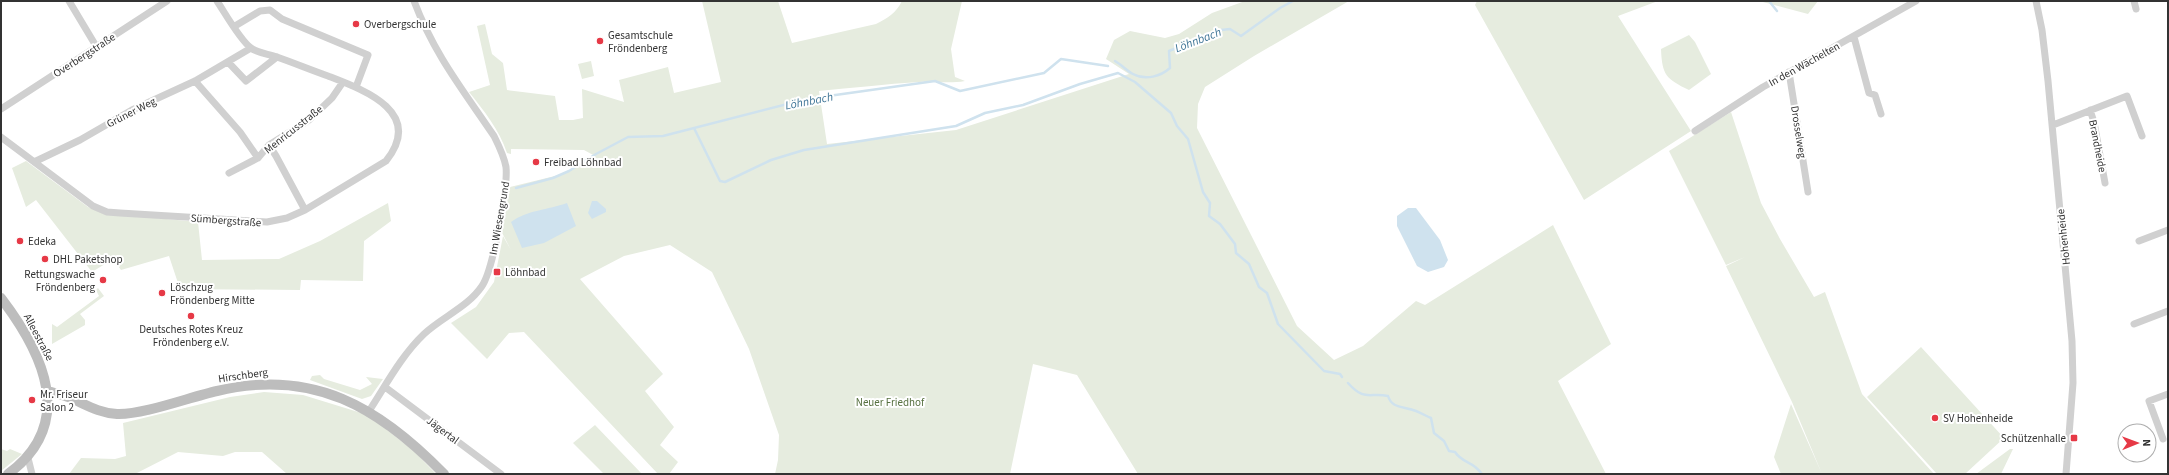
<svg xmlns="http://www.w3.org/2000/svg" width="2169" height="475" font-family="'Source Sans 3',sans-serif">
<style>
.green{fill:#e6ecdf}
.water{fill:#cfe2ee}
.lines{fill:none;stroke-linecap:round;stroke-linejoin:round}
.stream{stroke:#cfe2ee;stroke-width:2.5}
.street{stroke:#d0d0d0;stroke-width:7}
.secondary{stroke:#bdbdbd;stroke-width:10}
.poi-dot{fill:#e63946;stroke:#fff;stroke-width:1.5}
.labels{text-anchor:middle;stroke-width:4;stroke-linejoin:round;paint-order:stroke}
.poi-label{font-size:11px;fill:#333;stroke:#fff;text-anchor:start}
.street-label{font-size:11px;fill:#333;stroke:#fff}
.park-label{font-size:11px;fill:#56703f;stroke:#fff}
.water-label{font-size:12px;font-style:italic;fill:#3f7597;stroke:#fff}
</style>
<rect width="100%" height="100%" fill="#fff"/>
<path class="green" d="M 702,1 L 778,1 L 792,43 L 876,24 C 888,18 896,13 902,1 L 962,1 L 951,49 L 955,77 L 965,81 C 949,84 935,81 919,82 C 886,84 852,88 819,91 L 827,144 L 956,130 L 1129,74 L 1106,59 L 1114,40 L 1130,31 L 1165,38 L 1179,34 L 1212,13 L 1245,1 L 1349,1 L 1254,56 L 1205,87 L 1198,104 L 1197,128 L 1297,326 L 1334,360 L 1363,346 L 1416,301 L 1425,305 L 1553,225 L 1611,344 L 1558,381 L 1606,474 L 1138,474 L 1077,375 L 1033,364 L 1010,474 L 775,474 L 778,460 L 779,435 L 749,349 L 712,272 L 670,245 L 624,256 L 580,279 L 663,374 L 645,391 L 674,427 L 660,445 L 678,462 L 669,474 L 658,474 L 524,332 L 509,333 L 487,359 L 451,323 L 476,307 L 494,282 L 503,236 L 511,250 L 498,225 L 506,188 L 563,174 L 595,156 L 584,150 L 511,149 L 511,154 L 507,153 C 499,129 484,111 469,92 L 490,85 L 477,26 L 485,24 L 492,54 L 503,63 L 507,90 L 555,96 L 559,120 L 573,120 L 583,118 L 582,89 L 624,102 L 619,80 L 668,67 L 674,93 L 721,82 Z
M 1477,1 L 1658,1 L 1618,16 L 1691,131 L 1584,200 L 1475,5 Z
M 1759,1 L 1818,1 L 1808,14 Z
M 1689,35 L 1695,42 L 1711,74 L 1689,90 C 1666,79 1662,75 1661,49 Z
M 591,61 L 594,76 L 582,79 L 578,64 Z
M 1731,112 L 1761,203 L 1780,239 L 1814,297 L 1825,292 L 1862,394 L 1934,474 L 1822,474 L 1792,402 L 1726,266 L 1745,257 L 1726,265 L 1669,151 Z
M 26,161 L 88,207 L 103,213 L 198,222 L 202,260 L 279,259 L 320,241 L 388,203 L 391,221 L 364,241 L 363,281 L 301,280 L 300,290 L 180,289 L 169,256 L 121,270 L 113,259 L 92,272 L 36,200 L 26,207 L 12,168 Z
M 98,288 L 104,296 L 80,314 L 85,320 L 85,325 L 52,344 L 52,324 L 57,327 L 99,296 L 96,290 Z
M 1921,347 L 2004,438 L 1965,474 L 1937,474 L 1867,397 Z
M 320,375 L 324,379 L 360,390 L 372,384 L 366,377 L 383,379 L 371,396 L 362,399 L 310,380 L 312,376 Z
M 264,392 L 303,395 L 368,415 L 415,452 L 436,474 L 287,474 L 262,452 L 235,452 L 223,456 L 178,452 L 135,474 L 69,474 L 81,458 L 115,459 L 126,456 L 123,423 L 230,397 Z
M 1791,404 L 1822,474 L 1781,474 L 1774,457 Z
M 595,425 L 642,474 L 604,474 L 573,443 Z
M 1,449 L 7,451 L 10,449 L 22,454 L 1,471 Z
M 2010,449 L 2013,449 L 2001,474 L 1976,474 Z"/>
<path class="water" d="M 592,201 L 597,201 L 606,209 L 606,212 L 592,219 L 588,213 Z
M 567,203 L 576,226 L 544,243 L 522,248 L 511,222 C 527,210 548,210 567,203 Z
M 1408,208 L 1416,208 L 1440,240 L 1448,260 L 1444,267 L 1428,272 L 1417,266 L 1397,226 L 1397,216 Z"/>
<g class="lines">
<path class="stream" d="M 1769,1 L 1777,11
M 1115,61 C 1122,65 1127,71 1133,74 C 1146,81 1161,76 1170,68 L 1169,51 L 1221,30 L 1230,29 L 1241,36 L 1280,8 L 1293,1
M 694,128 L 720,181 L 725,182 L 771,160 L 804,150 L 956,126 L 985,113 L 1023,105 L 1080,84 L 1118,73 L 1135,82 L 1171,113 L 1177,126 L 1188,139 L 1203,192 L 1210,203 L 1209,216 L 1220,224 L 1235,244 L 1236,253 L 1249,264 L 1259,287 L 1267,293 L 1278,324 L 1324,371 L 1340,374 L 1342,377
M 516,188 L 553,178 L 569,171 L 596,154 L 628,137 L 663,136 L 807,99 L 935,81 L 960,91 L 1044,73 L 1061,59 L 1108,66
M 1348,383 C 1365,402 1369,392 1388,396 C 1392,409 1404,406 1416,411 C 1421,413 1426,416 1431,418 L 1434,433 L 1444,441 L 1449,451 L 1455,452 C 1463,464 1472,460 1482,474"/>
<path class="street" d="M 69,1 L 96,46
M 2036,1 L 2042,30 L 2048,81 L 2072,341 L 2073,383 L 2066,474
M 2134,1 L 2136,9
M 235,26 L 260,11 L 270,10 L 282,19 L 368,55 L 356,87
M 1854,37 L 1869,93 L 1875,95 L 1881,114
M 228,62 L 246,81 L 277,57
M 1789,72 L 1808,192
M 195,81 L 240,132 L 258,158
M 1,109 L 167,1
M 2090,110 L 2094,122 L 2105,183
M 2053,125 L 2127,96 L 2142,136
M 1695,131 L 1763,87 L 1916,1
M 1,137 L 93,206 L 107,212 L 120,213 L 267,222 L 287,218 L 305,210 L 386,161 C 425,112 364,90 328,76 C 311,70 294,63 277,57 C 269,54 257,53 251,48 C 240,40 225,13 217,1
M 269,145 L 276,156 L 305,210
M 34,162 L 80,140 L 132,110 L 195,81 L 251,48
M 229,173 L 258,158 L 269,145 L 309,120 L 332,98 L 343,82
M 2139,241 L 2168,230
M 2134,324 L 2168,311
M 385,387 L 501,474
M 369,411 C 386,385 401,356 424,334 C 442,317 468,307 482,286 C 493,270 508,187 506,167 C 504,156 499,146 494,136 C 463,90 434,54 414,1
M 2163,439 L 2149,401 L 2168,394
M 28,458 L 32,474"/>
<path class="secondary" d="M 1,298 C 43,353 77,423 8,474
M 48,391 C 55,393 62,395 68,397 C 85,404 98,413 117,414 C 143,415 190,397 217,391 C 313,368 379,407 444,474"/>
</g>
<g class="poi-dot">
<circle cx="356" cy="24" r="4"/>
<circle cx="600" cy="41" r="4"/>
<circle cx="536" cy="162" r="4"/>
<circle cx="20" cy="241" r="4"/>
<circle cx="45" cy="259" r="4"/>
<rect x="493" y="268" width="8" height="8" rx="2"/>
<circle cx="103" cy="280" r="4"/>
<circle cx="162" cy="293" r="4"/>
<circle cx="191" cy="316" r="4"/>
<circle cx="32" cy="400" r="4"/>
<circle cx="1935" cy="418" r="4"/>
<rect x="2070" y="434" width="8" height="8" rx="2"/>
</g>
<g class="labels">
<g class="poi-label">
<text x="364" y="28">Overbergschule</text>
<text x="608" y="39">Gesamtschule<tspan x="608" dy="13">Fröndenberg</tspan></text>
<text x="544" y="166">Freibad Löhnbad</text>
<text x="28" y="245">Edeka</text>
<text x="53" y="263">DHL Paketshop</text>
<text x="505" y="276">Löhnbad</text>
<text x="95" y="278" text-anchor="end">Rettungswache<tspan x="95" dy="13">Fröndenberg</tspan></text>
<text x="170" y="291">Löschzug<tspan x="170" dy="13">Fröndenberg Mitte</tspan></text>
<text x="191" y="333" text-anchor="middle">Deutsches Rotes Kreuz<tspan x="191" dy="13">Fröndenberg e.V.</tspan></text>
<text x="40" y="398">Mr. Friseur<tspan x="40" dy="13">Salon 2</tspan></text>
<text x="1943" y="422">SV Hohenheide</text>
<text x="2066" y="442" text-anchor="end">Schützenhalle</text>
</g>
<g class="street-label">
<text transform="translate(84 55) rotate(-33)" y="4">Overbergstraße</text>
<text transform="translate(1804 64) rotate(-29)" y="4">In den Wächelten</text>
<text transform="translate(131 112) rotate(-27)" y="4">Grüner Weg</text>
<text transform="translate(293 129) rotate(-38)" y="4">Menricusstraße</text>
<text transform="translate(1799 132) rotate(81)" y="4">Drosselweg</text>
<text transform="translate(2098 146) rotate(79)" y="4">Brandheide</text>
<text transform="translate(499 218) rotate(-80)" y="4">Im Wiesengrund</text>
<text transform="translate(226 220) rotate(4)" y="4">Sümbergstraße</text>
<text transform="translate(2063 237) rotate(-96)" y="4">Hohenheide</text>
<text transform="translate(39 337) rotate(62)" y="4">Alleestraße</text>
<text transform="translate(243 375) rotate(-8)" y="4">Hirschberg</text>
<text transform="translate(443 430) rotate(37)" y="4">Jägertal</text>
</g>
<g class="park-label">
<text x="890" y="406">Neuer Friedhof</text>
</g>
<g class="water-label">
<text transform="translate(1198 40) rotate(-21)" y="4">Löhnbach</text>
<text transform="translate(809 101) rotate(-11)" y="4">Löhnbach</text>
</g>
</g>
<rect width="2169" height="475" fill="none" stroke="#333333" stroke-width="4"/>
<g transform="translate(2137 443) rotate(89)"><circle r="19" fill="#ffffff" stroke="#adadad"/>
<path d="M0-3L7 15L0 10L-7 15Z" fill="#e63946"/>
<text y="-6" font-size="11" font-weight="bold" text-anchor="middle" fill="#333333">N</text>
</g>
</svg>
